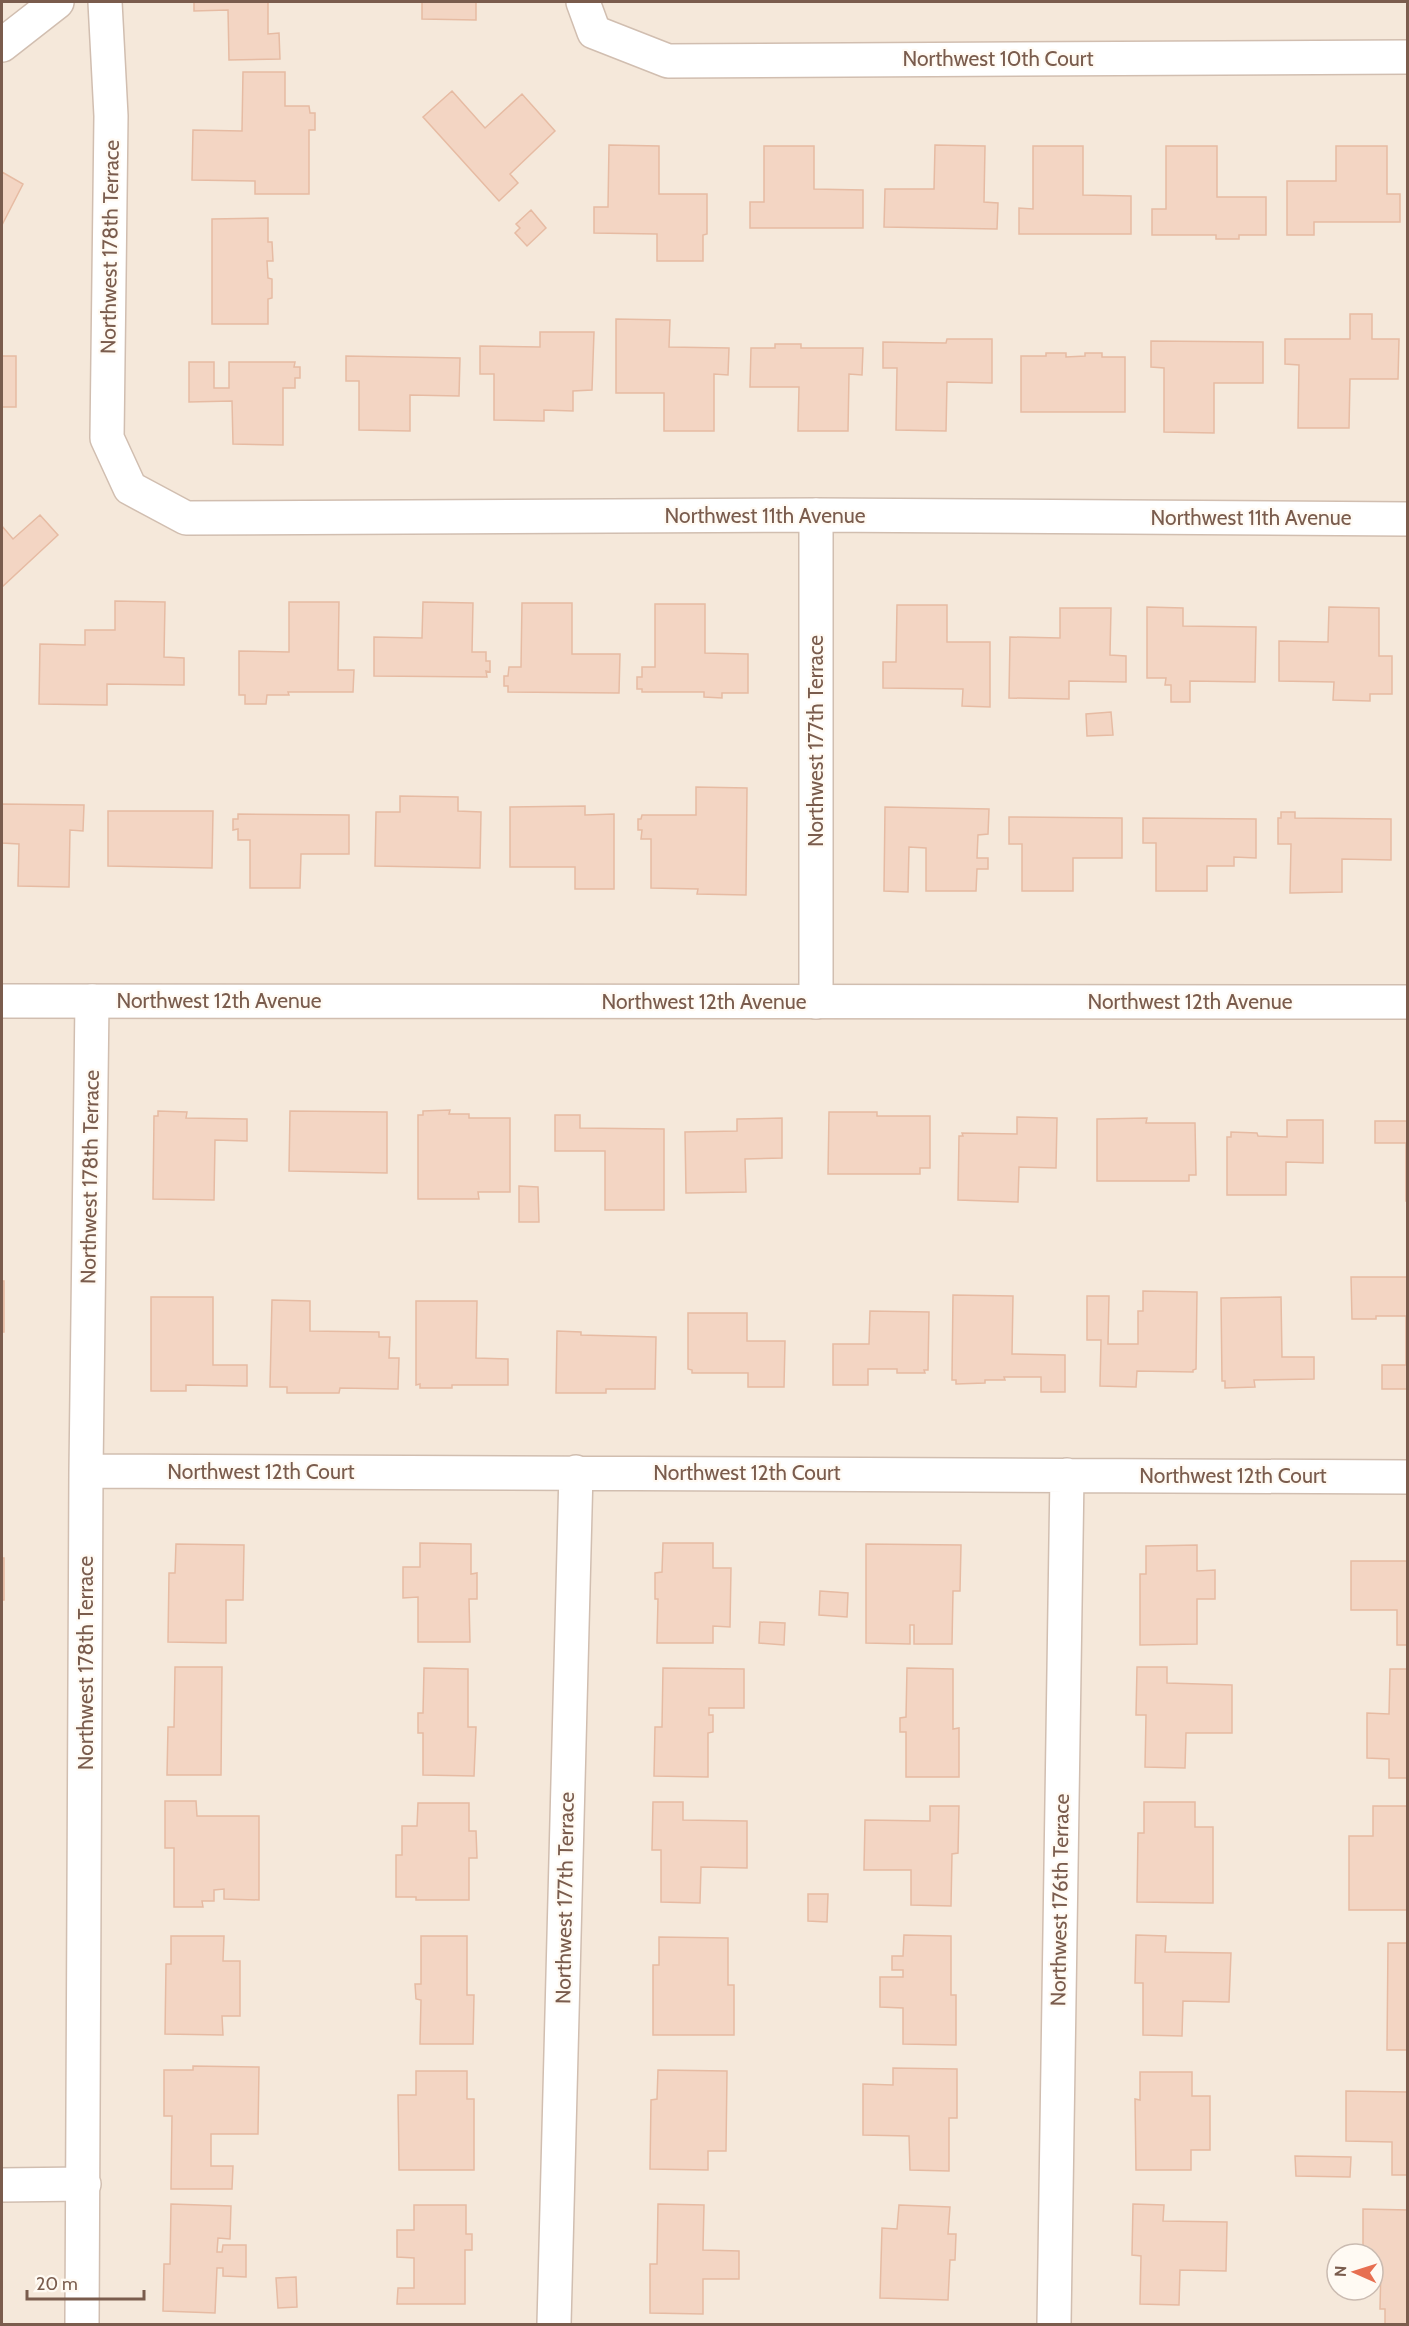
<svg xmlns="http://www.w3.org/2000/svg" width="1409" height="2326" font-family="Cabin,sans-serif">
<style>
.residential{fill:#f5e8da;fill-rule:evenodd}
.building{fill:#f3d5c3;stroke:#e6bba3;stroke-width:1.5}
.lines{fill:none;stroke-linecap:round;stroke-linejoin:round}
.minor-casing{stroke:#d1beb0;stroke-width:36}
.tertiary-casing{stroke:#d1beb0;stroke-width:36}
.minor{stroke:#fff;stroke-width:33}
.tertiary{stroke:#fff;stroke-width:33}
.labels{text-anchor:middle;stroke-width:4.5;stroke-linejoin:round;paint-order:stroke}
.street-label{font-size:21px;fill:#7a5c4d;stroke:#fffaf3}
</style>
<rect width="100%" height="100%" fill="#fdf6ec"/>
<path class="residential" d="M 2,2 L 1407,2 L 1407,2324 L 2,2324 ZM 1337,2254 L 1373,2254 L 1373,2290 L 1337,2290 Z"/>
<path class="building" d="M 194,2 L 268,2 L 268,34 L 279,33 L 280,59 L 229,60 L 228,10 L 194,11 Z
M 422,2 L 476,2 L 476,20 L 422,19 Z
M 243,72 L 285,72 L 285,106 L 309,106 L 310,113 L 315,113 L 315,130 L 309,130 L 309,194 L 255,194 L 255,181 L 192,180 L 193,130 L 242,131 Z
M 452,91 L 485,128 L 522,94 L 555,131 L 510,174 L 518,183 L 499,201 L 423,117 Z
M 609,145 L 659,146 L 659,194 L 707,194 L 707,234 L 703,235 L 703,261 L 657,261 L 657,234 L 594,233 L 594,207 L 608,207 Z
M 935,145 L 985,146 L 984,202 L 998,203 L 997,229 L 884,227 L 885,189 L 934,189 Z
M 764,146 L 814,146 L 814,189 L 863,190 L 863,228 L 750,228 L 750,202 L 764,202 Z
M 1033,146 L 1083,146 L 1083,195 L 1131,196 L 1131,234 L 1019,234 L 1019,208 L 1033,209 Z
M 1166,146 L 1217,146 L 1217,197 L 1266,197 L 1266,235 L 1239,235 L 1239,239 L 1216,239 L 1216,235 L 1152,235 L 1152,209 L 1166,209 Z
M 1336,146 L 1387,146 L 1387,194 L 1400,194 L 1400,222 L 1314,222 L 1314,235 L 1287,235 L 1287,181 L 1336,181 Z
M 2,172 L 23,184 L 2,225 Z
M 531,210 L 546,228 L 527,246 L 515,233 L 520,228 L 516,224 Z
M 268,218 L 268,242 L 272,242 L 273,261 L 267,261 L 268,278 L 272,279 L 272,298 L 268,299 L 268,324 L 212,324 L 212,219 Z
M 1350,314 L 1372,314 L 1372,339 L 1399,339 L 1398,379 L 1350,379 L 1349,428 L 1298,428 L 1299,365 L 1285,364 L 1285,339 L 1350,339 Z
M 616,319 L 670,320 L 669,347 L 729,348 L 728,375 L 714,374 L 714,431 L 664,431 L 664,393 L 616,393 Z
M 540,332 L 594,332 L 592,390 L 573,391 L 573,411 L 544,410 L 544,421 L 494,420 L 494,374 L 480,374 L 480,346 L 540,347 Z
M 947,339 L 992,339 L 992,383 L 947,382 L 946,431 L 896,430 L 897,368 L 883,368 L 883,342 L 946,343 Z
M 1151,341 L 1263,342 L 1263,383 L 1214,383 L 1214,433 L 1164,432 L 1164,368 L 1151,367 Z
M 775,344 L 801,344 L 801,348 L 863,348 L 862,375 L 849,374 L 848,431 L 798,431 L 799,387 L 750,387 L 751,348 L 775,348 Z
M 1046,353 L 1066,353 L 1066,357 L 1085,356 L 1085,353 L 1102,353 L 1102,357 L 1125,357 L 1125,412 L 1021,412 L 1021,356 L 1046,356 Z
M 2,356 L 16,356 L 16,407 L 2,407 Z
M 346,356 L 460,358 L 459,396 L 410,395 L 410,431 L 359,430 L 359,381 L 346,381 Z
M 189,362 L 214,362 L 214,388 L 229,388 L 229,362 L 295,362 L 294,367 L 300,367 L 300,378 L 295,378 L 295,388 L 283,388 L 283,445 L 233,444 L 232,401 L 189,402 Z
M 40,515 L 58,535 L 2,587 L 2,526 L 13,539 Z
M 115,601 L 165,602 L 164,657 L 184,658 L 184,685 L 107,684 L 107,705 L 39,704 L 40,644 L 85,645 L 85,630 L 115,630 Z
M 289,602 L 339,602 L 338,670 L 354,670 L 353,692 L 288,692 L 289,695 L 267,695 L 266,704 L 245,704 L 245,695 L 239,695 L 239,651 L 289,652 Z
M 423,602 L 473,603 L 472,652 L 486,652 L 486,661 L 490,661 L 490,672 L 486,671 L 487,677 L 374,676 L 374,637 L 422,638 Z
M 522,603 L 572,603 L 572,654 L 620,654 L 619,693 L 508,692 L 508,686 L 504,686 L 504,676 L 508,676 L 509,667 L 521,667 Z
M 655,604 L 705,604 L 705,653 L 748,654 L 748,693 L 722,693 L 722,698 L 704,697 L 704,692 L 642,692 L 642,689 L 637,689 L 637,677 L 642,677 L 642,667 L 655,667 Z
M 897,605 L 947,605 L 947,642 L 990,642 L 990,707 L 962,706 L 963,689 L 883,688 L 883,662 L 896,662 Z
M 1147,607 L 1183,608 L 1183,626 L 1256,627 L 1255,682 L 1190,681 L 1190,702 L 1171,702 L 1171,685 L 1165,685 L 1166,678 L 1147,678 Z
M 1329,607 L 1379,608 L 1379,656 L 1392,656 L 1392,694 L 1370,694 L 1370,701 L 1333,700 L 1334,682 L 1279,681 L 1279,641 L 1328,642 Z
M 1060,608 L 1111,608 L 1110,655 L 1126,656 L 1126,682 L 1069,681 L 1069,699 L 1009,698 L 1010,637 L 1060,638 Z
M 1111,712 L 1113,735 L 1087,736 L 1086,714 Z
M 696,787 L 747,788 L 746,895 L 697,894 L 698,889 L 651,888 L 651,839 L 641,839 L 642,830 L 638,830 L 638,819 L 641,819 L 642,815 L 696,815 Z
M 400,796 L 458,797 L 458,811 L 481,812 L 480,868 L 375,866 L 376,812 L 400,812 Z
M 2,804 L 84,805 L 83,831 L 70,830 L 69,887 L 18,886 L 19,844 L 2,843 Z
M 585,806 L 585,815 L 614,814 L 614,889 L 575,889 L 575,867 L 510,867 L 510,807 Z
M 885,807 L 989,809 L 988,834 L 978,835 L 977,858 L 988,858 L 988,869 L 977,869 L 976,891 L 926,891 L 926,848 L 909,847 L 908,892 L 884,891 Z
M 108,811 L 213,811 L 212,868 L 108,866 Z
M 1281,812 L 1295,812 L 1295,818 L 1391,819 L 1391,860 L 1342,859 L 1342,892 L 1290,893 L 1291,844 L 1278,844 L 1278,818 L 1281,818 Z
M 238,814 L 349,815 L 349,854 L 301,854 L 300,888 L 250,888 L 250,840 L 238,840 L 238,829 L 233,830 L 233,819 L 238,819 Z
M 1009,817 L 1122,818 L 1122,858 L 1073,858 L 1073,891 L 1022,891 L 1022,844 L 1009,844 Z
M 1143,818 L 1256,819 L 1256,858 L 1234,857 L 1234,866 L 1207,866 L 1207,891 L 1156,891 L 1156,843 L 1143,843 Z
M 450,1110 L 449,1114 L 469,1114 L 469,1118 L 510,1118 L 510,1192 L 478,1192 L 479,1199 L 418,1199 L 418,1115 L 423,1115 L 423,1111 Z
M 158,1111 L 187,1112 L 186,1118 L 247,1119 L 247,1141 L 215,1140 L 214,1200 L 153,1199 L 154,1116 L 158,1116 Z
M 290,1111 L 387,1112 L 387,1173 L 289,1171 Z
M 829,1112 L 877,1112 L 877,1116 L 930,1116 L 930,1168 L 920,1168 L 920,1174 L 828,1174 Z
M 555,1115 L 580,1115 L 580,1128 L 664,1129 L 664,1210 L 605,1210 L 605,1151 L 555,1151 Z
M 1017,1117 L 1057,1118 L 1056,1168 L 1019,1167 L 1018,1202 L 958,1200 L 959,1136 L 963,1136 L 962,1133 L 1017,1134 Z
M 782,1118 L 782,1158 L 745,1159 L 746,1192 L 686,1193 L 685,1132 L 737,1131 L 737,1119 Z
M 1147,1118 L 1146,1123 L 1195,1123 L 1196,1175 L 1189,1175 L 1189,1181 L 1097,1181 L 1097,1119 Z
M 1287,1120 L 1323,1120 L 1323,1163 L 1286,1162 L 1286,1195 L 1227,1195 L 1227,1137 L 1231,1137 L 1231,1132 L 1257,1133 L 1258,1136 L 1287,1137 Z
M 1375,1121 L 1408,1121 L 1408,1201 L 1406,1201 L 1406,1143 L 1375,1143 Z
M 519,1186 L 538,1187 L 539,1222 L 519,1222 Z
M 1351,1277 L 1408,1277 L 1408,1389 L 1382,1389 L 1382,1365 L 1406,1365 L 1406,1316 L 1376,1316 L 1376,1319 L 1352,1319 Z
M 2,1281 L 4,1281 L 4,1332 L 2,1332 Z
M 1143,1291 L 1197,1292 L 1196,1369 L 1193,1370 L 1193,1372 L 1137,1371 L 1136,1387 L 1100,1386 L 1101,1340 L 1087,1340 L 1087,1296 L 1109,1296 L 1108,1344 L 1138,1344 L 1138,1311 L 1143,1311 Z
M 953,1295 L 1013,1296 L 1012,1354 L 1065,1355 L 1065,1392 L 1041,1392 L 1041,1377 L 1004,1377 L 1005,1380 L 985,1380 L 985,1383 L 956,1384 L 956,1380 L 952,1380 Z
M 151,1297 L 213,1297 L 213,1365 L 247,1365 L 247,1386 L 186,1385 L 186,1391 L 151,1391 Z
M 1281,1297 L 1282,1357 L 1314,1357 L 1314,1379 L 1254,1380 L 1255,1387 L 1225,1388 L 1225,1381 L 1222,1381 L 1221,1298 Z
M 272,1300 L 310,1301 L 310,1331 L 379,1332 L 379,1337 L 390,1337 L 389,1358 L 399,1358 L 398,1389 L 340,1388 L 339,1393 L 287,1393 L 287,1387 L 270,1387 Z
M 416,1301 L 477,1301 L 476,1358 L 508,1359 L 508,1385 L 452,1385 L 452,1388 L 420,1388 L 420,1384 L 416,1385 Z
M 870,1311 L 929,1312 L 928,1370 L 924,1370 L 925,1373 L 897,1373 L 897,1369 L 868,1369 L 868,1385 L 833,1385 L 833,1344 L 869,1344 Z
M 688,1313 L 747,1313 L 747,1341 L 785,1341 L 784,1387 L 748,1387 L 748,1373 L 692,1373 L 692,1370 L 688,1369 Z
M 557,1331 L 581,1332 L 581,1335 L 656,1337 L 655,1389 L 606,1389 L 606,1393 L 556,1393 Z
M 420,1543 L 471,1544 L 471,1574 L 477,1573 L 477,1599 L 469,1599 L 470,1642 L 418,1642 L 418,1597 L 403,1598 L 403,1567 L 420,1567 Z
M 663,1543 L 713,1543 L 713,1568 L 731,1568 L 730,1627 L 713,1626 L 713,1643 L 657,1643 L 658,1599 L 655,1599 L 655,1573 L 662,1572 Z
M 176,1544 L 244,1545 L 243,1600 L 226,1600 L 226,1643 L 168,1642 L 169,1573 L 175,1573 Z
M 866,1544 L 961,1545 L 960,1591 L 953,1591 L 952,1644 L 914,1644 L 914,1625 L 910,1625 L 910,1644 L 866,1643 Z
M 1197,1545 L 1197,1571 L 1215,1570 L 1215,1599 L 1197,1599 L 1197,1644 L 1140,1645 L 1140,1574 L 1146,1574 L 1146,1546 Z
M 2,1558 L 4,1558 L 4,1600 L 2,1600 Z
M 1351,1561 L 1408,1561 L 1408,1645 L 1397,1645 L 1397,1610 L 1351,1610 Z
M 820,1591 L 848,1593 L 847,1617 L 819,1615 Z
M 760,1622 L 785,1623 L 784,1645 L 759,1643 Z
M 175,1667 L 222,1667 L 221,1775 L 167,1775 L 168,1727 L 174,1727 Z
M 1137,1667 L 1167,1667 L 1167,1683 L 1232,1685 L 1232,1733 L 1186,1733 L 1185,1768 L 1145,1767 L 1146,1715 L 1136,1715 Z
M 424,1668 L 468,1669 L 468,1727 L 476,1727 L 474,1776 L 423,1775 L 423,1733 L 418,1733 L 418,1713 L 423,1713 Z
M 663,1668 L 744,1669 L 744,1708 L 709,1708 L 709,1715 L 713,1715 L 713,1732 L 708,1733 L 708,1777 L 654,1776 L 655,1727 L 662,1727 Z
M 907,1668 L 953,1669 L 953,1729 L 959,1728 L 959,1777 L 906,1777 L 906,1732 L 900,1732 L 900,1718 L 906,1717 Z
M 1390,1669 L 1408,1669 L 1408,1778 L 1389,1778 L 1389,1759 L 1367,1758 L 1367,1713 L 1389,1714 Z
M 165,1801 L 196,1801 L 197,1816 L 259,1816 L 259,1900 L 224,1899 L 224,1889 L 214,1890 L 214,1901 L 202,1901 L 203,1907 L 174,1907 L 174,1848 L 165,1848 Z
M 653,1802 L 683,1802 L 683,1820 L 747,1821 L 747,1868 L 701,1867 L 700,1903 L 661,1902 L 661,1850 L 652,1850 Z
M 1144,1802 L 1195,1802 L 1195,1827 L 1213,1827 L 1213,1903 L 1137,1902 L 1138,1833 L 1144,1833 Z
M 418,1803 L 469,1803 L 469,1831 L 476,1831 L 477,1858 L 469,1858 L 469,1900 L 416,1900 L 416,1897 L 396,1897 L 396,1855 L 402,1855 L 402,1826 L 417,1826 Z
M 930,1806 L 959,1806 L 958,1853 L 952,1854 L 951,1906 L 911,1905 L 911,1870 L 864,1870 L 865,1820 L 930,1821 Z
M 1373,1806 L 1408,1806 L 1408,1910 L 1349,1910 L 1349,1836 L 1373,1836 Z
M 808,1894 L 828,1894 L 827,1922 L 808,1921 Z
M 904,1935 L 951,1936 L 951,1995 L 956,1995 L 956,2045 L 903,2044 L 903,2008 L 880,2007 L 880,1977 L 903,1977 L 903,1970 L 892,1970 L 892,1956 L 903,1956 Z
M 1136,1935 L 1166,1936 L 1165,1952 L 1231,1953 L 1229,2002 L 1183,2001 L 1182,2036 L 1143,2035 L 1143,1983 L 1135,1983 Z
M 171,1936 L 224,1936 L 223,1961 L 240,1961 L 240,2016 L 222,2016 L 223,2035 L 165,2034 L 166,1964 L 171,1964 Z
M 421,1936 L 467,1936 L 467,1995 L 474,1995 L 473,2044 L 420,2044 L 421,2000 L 416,1999 L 415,1984 L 421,1984 Z
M 659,1937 L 728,1938 L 728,1985 L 734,1985 L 734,2035 L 653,2035 L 653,1965 L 659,1965 Z
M 1388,1943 L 1408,1943 L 1408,2050 L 1387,2050 Z
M 193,2066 L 259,2067 L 258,2134 L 211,2134 L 211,2166 L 233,2166 L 232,2189 L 171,2189 L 172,2116 L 164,2116 L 164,2070 L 193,2070 Z
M 893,2068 L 957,2069 L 957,2118 L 949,2118 L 949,2171 L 910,2170 L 909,2136 L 863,2135 L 863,2084 L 893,2085 Z
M 658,2070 L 727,2071 L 726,2151 L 708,2151 L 708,2170 L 650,2169 L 651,2100 L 657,2099 Z
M 416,2071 L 467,2071 L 467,2099 L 474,2099 L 474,2170 L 399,2170 L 398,2095 L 416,2095 Z
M 1140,2072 L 1192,2072 L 1192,2096 L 1210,2096 L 1210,2150 L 1191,2150 L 1191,2170 L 1136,2170 L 1135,2099 L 1140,2100 Z
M 1346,2091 L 1408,2092 L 1408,2175 L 1392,2175 L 1392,2142 L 1346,2141 Z
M 1295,2156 L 1351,2157 L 1350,2177 L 1296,2176 Z
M 171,2204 L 231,2206 L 230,2239 L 218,2238 L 217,2252 L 222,2252 L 223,2245 L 246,2245 L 246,2277 L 223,2276 L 223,2268 L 217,2268 L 215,2313 L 163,2311 L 164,2264 L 170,2264 Z
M 658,2204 L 704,2205 L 703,2250 L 739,2251 L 739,2279 L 703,2279 L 703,2314 L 650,2313 L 650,2264 L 657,2264 Z
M 1133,2204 L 1164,2205 L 1163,2221 L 1227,2222 L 1226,2271 L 1180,2270 L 1179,2305 L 1140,2304 L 1141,2256 L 1132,2255 Z
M 414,2205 L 466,2205 L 466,2234 L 472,2234 L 472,2250 L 465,2250 L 465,2304 L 397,2304 L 398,2288 L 414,2288 L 414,2258 L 397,2257 L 397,2230 L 414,2230 Z
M 899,2205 L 950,2207 L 948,2234 L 956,2234 L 955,2260 L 950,2260 L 948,2300 L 880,2298 L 882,2228 L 897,2229 Z
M 1363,2209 L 1408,2210 L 1408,2324 L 1385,2324 L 1385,2309 L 1380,2309 L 1381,2264 L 1373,2263 L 1373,2254 L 1363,2254 Z
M 296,2277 L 297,2307 L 278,2308 L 276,2278 Z"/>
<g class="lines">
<g class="minor-casing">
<path id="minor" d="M 105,2 L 111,116 L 107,438 L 130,488 L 186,518 L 816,515 L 1408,519
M 583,2 L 594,32 L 668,61 L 1408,57
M 2,45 L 57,2
M 816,1002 L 816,515
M 86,1471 L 1408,1477
M 2,2185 L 84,2184
M 82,2324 L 86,1471 L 92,1001
M 554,2324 L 576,1472
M 1054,2324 L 1067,1475"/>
</g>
<g class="tertiary-casing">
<path id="tertiary" d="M 2,1001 L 1408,1002"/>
</g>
<use href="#minor" class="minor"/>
<use href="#tertiary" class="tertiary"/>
</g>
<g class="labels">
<g class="street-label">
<text x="998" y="66">Northwest 10th Court</text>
<text transform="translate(110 247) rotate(-89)" y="7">Northwest 178th Terrace</text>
<text x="765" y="523">Northwest 11th Avenue</text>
<text x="1251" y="525">Northwest 11th Avenue</text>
<text transform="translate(816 741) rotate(-90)" y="7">Northwest 177th Terrace</text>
<text x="219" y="1008">Northwest 12th Avenue</text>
<text x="704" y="1009">Northwest 12th Avenue</text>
<text x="1190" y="1009">Northwest 12th Avenue</text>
<text transform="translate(90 1177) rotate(-89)" y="7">Northwest 178th Terrace</text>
<text x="261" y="1479">Northwest 12th Court</text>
<text x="747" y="1480">Northwest 12th Court</text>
<text x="1233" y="1483">Northwest 12th Court</text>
<text transform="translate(86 1663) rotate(-90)" y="7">Northwest 178th Terrace</text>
<text transform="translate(565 1898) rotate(-89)" y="7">Northwest 177th Terrace</text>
<text transform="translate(1060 1900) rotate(-89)" y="7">Northwest 176th Terrace</text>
</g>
</g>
<rect width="1409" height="2326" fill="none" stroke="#7a5c4d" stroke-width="6"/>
<g transform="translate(1355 2272) rotate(273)"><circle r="28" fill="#fffaf3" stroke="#cabbb1" stroke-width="1.5"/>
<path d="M0-4.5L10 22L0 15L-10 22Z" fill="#e76f51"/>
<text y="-9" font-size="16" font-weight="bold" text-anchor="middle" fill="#7a5c4d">N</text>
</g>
<path d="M27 2290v9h117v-9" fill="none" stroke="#7a5c4d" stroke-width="3"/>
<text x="36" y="2290" font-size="18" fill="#7a5c4d" stroke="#fffaf3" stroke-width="4.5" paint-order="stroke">20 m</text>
</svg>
